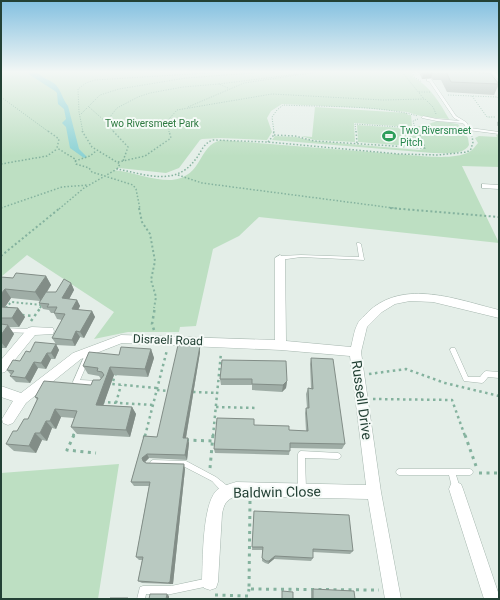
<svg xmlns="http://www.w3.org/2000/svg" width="500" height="600" font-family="Roboto,sans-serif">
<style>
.green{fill:#bddfc2}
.water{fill:#8cd2d4}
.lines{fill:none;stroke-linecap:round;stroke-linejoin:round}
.lane-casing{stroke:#a6b7af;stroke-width:1}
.street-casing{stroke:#a6b7af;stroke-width:1}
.path-far4{stroke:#84b29e;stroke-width:1;stroke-dasharray:1 1.5;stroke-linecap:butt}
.path-far3{stroke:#84b29e;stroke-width:1.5;stroke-dasharray:1.5 2;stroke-linecap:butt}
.path-far2{stroke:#84b29e;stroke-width:2;stroke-dasharray:2 2.5;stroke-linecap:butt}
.path-far1{stroke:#84b29e;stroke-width:2.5;stroke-dasharray:2.5 3.5;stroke-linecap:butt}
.path{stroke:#84b29e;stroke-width:3;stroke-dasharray:3 4.5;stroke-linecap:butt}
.lane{fill:#fff;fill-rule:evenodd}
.street{fill:#fff;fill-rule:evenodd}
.wall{fill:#9fada6}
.shaded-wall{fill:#828d87}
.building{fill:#b9c9c1;stroke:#828d87}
.labels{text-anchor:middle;stroke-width:4;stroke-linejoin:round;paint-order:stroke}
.far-park-label{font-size:10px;fill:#2c793f;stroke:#f5faf7}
.far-leisure-label{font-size:10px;fill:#27864d;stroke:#f5faf7;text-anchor:start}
.street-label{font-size:12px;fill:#234135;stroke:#f5faf7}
.near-street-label{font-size:14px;fill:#234135;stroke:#f5faf7}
</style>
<rect width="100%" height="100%" fill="#e4eee8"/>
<path class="green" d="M 1,72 L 412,72 L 413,77 C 429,85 440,103 449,119 L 424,117 L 407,112 L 364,108 L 282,104 L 271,111 L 267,118 L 272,132 L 267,140 L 220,138 L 202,139 L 200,140 L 179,168 L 166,173 L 119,168 L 114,170 C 132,172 155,181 172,180 C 204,176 197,146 221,140 L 408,155 C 424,156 455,160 469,152 C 473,150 475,146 478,143 L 475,138 L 479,136 L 497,137 L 496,135 L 499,135 L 499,167 L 462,166 L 499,243 L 259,217 L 239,236 L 213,249 L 196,326 L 180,327 L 179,332 L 128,332 L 94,339 L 114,312 L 27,255 L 1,277 Z
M 315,107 L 407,113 L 408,115 L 411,115 L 412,126 L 409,127 L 354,123 L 355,142 L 314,140 L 301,136 L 312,137 Z
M 437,121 L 458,124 L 468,138 L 469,145 C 463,156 444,153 433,153 L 272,140 L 275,136 L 296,137 L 314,141 L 419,150 L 423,149 L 423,147 L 358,142 L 357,125 L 417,129 L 416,126 L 423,126 Z
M 119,464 L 98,599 L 1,599 L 1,473 Z"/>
<path class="water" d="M 28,72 L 37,72 C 44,80 49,79 55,84 C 62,91 62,99 68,106 L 79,149 L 87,157 L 84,158 L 70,148 L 66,127 L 62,123 L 66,119 L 64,109 L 58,104 L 57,93 L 55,91 L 30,75 Z"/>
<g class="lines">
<g class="lane-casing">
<path id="lane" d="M 427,79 L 431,79 L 456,116 L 466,122 L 470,128 L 499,132 L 499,134 L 468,130 L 464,124 L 462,123 L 437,121 L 422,118 L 422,117 L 423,116 L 437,119 L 460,121 L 454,118 L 429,81 L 427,81 Z
M 498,122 L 499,122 L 499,127 L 498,126 Z
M 357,243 L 359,243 L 361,244 L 364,259 L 364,260 L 301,257 L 280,260 L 278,258 L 280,256 L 301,255 L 359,257 L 357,244 Z
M 1,328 L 32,329 L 34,329 L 35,331 L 34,333 L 32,333 L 1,332 Z
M 451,348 L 455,348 L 468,377 L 480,377 L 484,372 L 486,371 L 499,372 L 499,378 L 488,377 L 484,382 L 482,383 L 464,381 L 450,350 Z
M 87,350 L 91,350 L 92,352 L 80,380 L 99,381 L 100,383 L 99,385 L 97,386 L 76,385 L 74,384 L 73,382 Z
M 301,451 L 338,453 L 340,454 L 341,456 L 340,458 L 338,459 L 305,458 L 306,489 L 305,492 L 302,493 L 299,492 L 298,489 L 298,454 L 299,452 Z
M 153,460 L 186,461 L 188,462 L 216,477 L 230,488 L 231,491 L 230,494 L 227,495 L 224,494 L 212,481 L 185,467 L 153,466 L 151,465 L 150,463 L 151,461 Z
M 399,469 L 470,469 L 472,470 L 473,472 L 472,474 L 470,475 L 456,475 L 460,488 L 459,491 L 456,492 L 453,491 L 449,475 L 399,475 L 397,474 L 396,472 L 397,470 Z
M 209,578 L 212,579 L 213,582 L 212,585 L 209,586 L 171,594 L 146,594 L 145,599 L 137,599 L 140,587 L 143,586 L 171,586 Z"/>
</g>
<g class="street-casing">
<path id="street" d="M 491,72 L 496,72 L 499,76 L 499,80 Z
M 482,184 L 499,185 L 499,189 L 482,188 Z
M 280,255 L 285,258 L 286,341 L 351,347 C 353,340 354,330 358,323 C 360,319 365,316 368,312 C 404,278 458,300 499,310 L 499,318 L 433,302 L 410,301 L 395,304 L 382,312 L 367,327 L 361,352 L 381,492 L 401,599 L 385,599 L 368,499 L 236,496 C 226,500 224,504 222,514 L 218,582 L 216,588 L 210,590 L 204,588 L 202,582 C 203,560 202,507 216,491 C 221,486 230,484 236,482 L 366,485 L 350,356 L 281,350 L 122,343 L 81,359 L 26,403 L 13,423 L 8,425 L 3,423 L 2,419 L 13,401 L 1,397 L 1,386 L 21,393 L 73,353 L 121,335 L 275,340 L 275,258 Z
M 32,327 L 53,328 L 54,331 L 53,334 L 35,335 L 5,372 L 1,373 L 1,360 L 28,328 Z
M 456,482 L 461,484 L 463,489 L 499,595 L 499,599 L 484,599 L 449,489 L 451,484 Z"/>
</g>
<path class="path-far4" d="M 402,72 L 424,99
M 413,72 L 414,77 L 422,82
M 219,84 L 298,74
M 419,92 L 431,92
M 448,95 L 497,97 L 499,99
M 472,96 L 487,117 L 495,117
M 1,97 L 49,132
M 89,107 L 106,122 L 114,132
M 188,107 L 244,83 L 318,72
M 81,114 L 100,95 L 119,89 L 186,78 L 266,72
M 106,122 L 117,108 L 138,97 L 150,93 L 183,87 L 219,84 L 228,88
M 415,128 L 418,128 L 419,132
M 83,132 L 79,112 L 78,89 L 86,83 L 95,80 L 223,72
M 169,132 L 169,119 L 177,110 L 272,94 L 383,100 L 425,99 L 433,107 L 436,114
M 274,132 L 272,117 L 277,110 L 283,105 C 324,107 379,105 418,116
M 356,132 L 355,124 L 415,128 L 413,121 L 418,119"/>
<path class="path-far3" d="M 48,131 L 59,139 L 57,148 L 75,159 L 76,164 L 89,168 L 92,172 L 133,185 L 136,189 L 140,209
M 82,131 L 92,147 L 120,164 L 117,169
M 113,131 L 128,147 L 123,161
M 356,131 L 357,143
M 274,135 L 295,136 L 314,141 L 425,148 L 419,131
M 268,142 L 273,136 L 274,131
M 75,161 L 90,156 L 96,151
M 118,162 L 145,156 L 171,138 L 169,131
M 1,164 L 47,156 L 57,149
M 178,175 L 202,183 L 401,209
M 1,208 L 62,187 L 88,185
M 59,209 L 84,188 L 117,169 C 144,174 175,187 195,160 C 201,153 203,143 213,140 L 268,142 L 399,154 L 438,155 L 467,152 L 471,149 L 473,142 L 472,136"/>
<path class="path-far2" d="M 139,208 L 142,222 L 150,234 L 155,261 L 151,280 L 156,297 L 154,308
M 390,208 L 499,217
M 1,256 L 60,208
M 6,308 L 11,302 L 42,305 L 40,308"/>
<path class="path-far1" d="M 5,309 L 7,307
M 22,315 L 34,316
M 31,321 L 41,307
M 154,330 L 152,324 L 155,307
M 116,373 L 112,384 L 157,388
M 369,374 L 406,369 L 445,383 L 499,396
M 157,390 L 168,391
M 193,392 L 217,393
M 373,399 L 452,400 L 465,436
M 102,402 L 153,405
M 116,403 L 121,385
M 216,407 L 258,408
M 73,436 L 76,429
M 145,436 L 167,350
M 213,436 L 221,353"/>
<path class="path" d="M 74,435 L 67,450 L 96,453
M 465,435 L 476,466
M 144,438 L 145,435
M 186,440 L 213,441
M 210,468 L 213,435
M 479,473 L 499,473
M 250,501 L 249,589 L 379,590
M 215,595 L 248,596 L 249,589"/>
<use href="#lane" class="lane"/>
<use href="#street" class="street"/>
</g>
<path class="wall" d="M 419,72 L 485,72 L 499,84 L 494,95 L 447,92 L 441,80 L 433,80 L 431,78 L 422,79 Z
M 46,276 L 51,285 L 47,292 L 56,292 L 71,283 L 74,290 L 69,299 L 77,300 L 80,306 L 78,310 L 92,311 L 95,317 L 84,338 L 80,337 L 75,346 L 56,345 L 59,350 L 55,359 L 51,359 L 46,369 L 38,368 L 30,383 L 16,382 L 10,376 L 11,375 L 7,370 L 20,361 L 30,352 L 56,344 L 52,338 L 62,320 L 57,319 L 54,313 L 51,313 L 49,310 L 43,309 L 39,303 L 40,301 L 11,298 L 5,307 L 18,308 L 25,317 L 19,327 L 9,327 L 14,334 L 6,348 L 1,348 L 1,277 L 13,278 Z
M 200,346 L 200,352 L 186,438 L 189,443 L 187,460 L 149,458 L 145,462 L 146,463 L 185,469 L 173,584 L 170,584 L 142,583 L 138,581 L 142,560 L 139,560 L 136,557 L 149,486 L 134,486 L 131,482 L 144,436 L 157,437 Z
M 151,349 L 154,358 L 148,377 L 114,375 L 103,405 L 132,407 L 136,414 L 130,437 L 77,434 L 71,427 L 74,418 L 61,417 L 56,429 L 52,428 L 47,441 L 42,440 L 36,453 L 14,451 L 6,444 L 28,419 L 37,400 L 35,397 L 91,385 L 100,380 L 101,379 L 99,376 L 88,374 L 83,366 L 119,355 Z
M 311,358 L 345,444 L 342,449 L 290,448 L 289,455 L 215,453 L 214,449 L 254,425 L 289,430 L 306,431 L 305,413 L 306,408 L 307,408 L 306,394 L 308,388 L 311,389 L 310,364 Z
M 222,360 L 287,381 L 286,388 L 282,392 L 252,390 L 252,385 L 221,385 L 220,379 Z
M 254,511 L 353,551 L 350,554 L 313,552 L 313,558 L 311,561 L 274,559 L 268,564 L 265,563 L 262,561 L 262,550 L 252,550 Z
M 313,589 L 355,599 L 311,599 L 311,591 Z"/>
<path class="shaded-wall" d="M 424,72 L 433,72 L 431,78 L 422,79 Z
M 46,276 L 51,285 L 41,301 L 35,292 Z
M 71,283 L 74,290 L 66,305 L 62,298 Z
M 5,289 L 11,298 L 1,313 L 1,294 Z
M 77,300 L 80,306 L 75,316 L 72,309 Z
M 18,308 L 25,317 L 19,327 L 12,318 Z
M 92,311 L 95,317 L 84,338 L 80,332 Z
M 8,325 L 14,334 L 6,348 L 1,342 L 1,335 Z
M 76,331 L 80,337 L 75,346 L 72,340 Z
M 56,344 L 59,350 L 55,359 L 51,353 Z
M 200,346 L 200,352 L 185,443 L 183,438 Z
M 151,349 L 154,358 L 148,377 L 145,369 Z
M 47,353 L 51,359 L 46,369 L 41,363 Z
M 34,362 L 38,368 L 30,383 L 25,378 Z
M 110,367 L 114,375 L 101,412 L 96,405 Z
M 287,381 L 286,388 L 282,392 L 283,385 Z
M 132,407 L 136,414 L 130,437 L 126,430 Z
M 55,409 L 61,417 L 56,429 L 50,421 Z
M 46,421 L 52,428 L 47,441 L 40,433 Z
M 35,433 L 42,440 L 36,453 L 29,446 Z
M 188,438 L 189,443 L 187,460 L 185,455 Z
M 147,454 L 149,458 L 145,462 L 143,461 L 142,458 Z
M 184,464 L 185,469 L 173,584 L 170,584 L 168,583 Z
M 275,556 L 274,559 L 268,564 L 269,561 Z
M 167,594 L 169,596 L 169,599 L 166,599 Z"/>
<path class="building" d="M 446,72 L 490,73 L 499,84 L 451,82 Z
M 16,273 L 46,276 L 35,292 L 5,289 L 1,294 L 1,277 L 13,278 Z
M 64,279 L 71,283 L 62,298 L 77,300 L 72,309 L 92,311 L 80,332 L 76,331 L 72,340 L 52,338 L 65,314 L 54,313 L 57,307 L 47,307 L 49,304 L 39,303 L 46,292 L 56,292 Z
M 1,307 L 18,308 L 12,318 L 1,318 Z
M 1,324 L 8,325 L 1,335 Z
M 35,342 L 56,344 L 51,353 L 47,353 L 41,363 L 34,362 L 25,378 L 10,376 L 14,371 L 7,370 L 13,360 L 20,361 L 26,351 L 30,352 Z
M 178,345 L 200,346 L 183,438 L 188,438 L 185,455 L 147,454 L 142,458 L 143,461 L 146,463 L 184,464 L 170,582 L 168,583 L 138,581 L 143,557 L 136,557 L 150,482 L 131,482 L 144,436 L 157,437 Z
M 121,347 L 151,349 L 145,369 L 110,367 L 96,405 L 132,407 L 126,430 L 71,427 L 77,411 L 55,409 L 50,421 L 46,421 L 40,433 L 35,433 L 29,446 L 6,444 L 13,431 L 17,431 L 24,419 L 28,419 L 38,398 L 35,397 L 44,381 L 91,385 L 93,380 L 100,380 L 104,375 L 102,372 L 97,371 L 98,368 L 83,366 L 89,352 L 119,355 Z
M 311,358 L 333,359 L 345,444 L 290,443 L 290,451 L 214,449 L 217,418 L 254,419 L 254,425 L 289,426 L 289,430 L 308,431 L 306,408 L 309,408 L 308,388 L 313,389 Z
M 222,360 L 286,361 L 287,381 L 283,385 L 252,384 L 252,379 L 220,379 Z
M 254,511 L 349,515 L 353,551 L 313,549 L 313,558 L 275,556 L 269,561 L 266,561 L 262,558 L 263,547 L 252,547 Z
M 313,589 L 354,591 L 355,599 L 313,599 Z
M 282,591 L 293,592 L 293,599 L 282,599 Z
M 150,594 L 167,594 L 166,599 L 149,599 Z
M 110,598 L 128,598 L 128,599 L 110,599 Z"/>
<linearGradient id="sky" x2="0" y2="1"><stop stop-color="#83c0e0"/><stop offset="0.46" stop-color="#f3f7f5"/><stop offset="1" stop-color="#f3f7f5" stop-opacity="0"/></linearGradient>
<rect width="500" height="156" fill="url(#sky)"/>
<defs>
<g id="stadium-bare" transform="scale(1.08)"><path d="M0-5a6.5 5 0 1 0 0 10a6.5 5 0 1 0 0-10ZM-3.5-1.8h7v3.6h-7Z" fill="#2e9e5b" stroke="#f5faf7" stroke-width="2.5" paint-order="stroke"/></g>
</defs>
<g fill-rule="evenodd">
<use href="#stadium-bare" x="389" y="136"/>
</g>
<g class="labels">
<g class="far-park-label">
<text x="152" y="127">Two Riversmeet Park</text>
</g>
<g class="far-leisure-label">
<text x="400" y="134">Two Riversmeet<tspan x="400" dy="12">Pitch</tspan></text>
</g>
<g class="street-label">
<text transform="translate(168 340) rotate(2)" y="4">Disraeli Road</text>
</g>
<g class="near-street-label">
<text transform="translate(362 400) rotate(82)" y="5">Russell Drive</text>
<text transform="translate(277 492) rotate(-1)" y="5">Baldwin Close</text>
</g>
</g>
<rect width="500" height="600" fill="none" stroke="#234135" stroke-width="4"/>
</svg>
